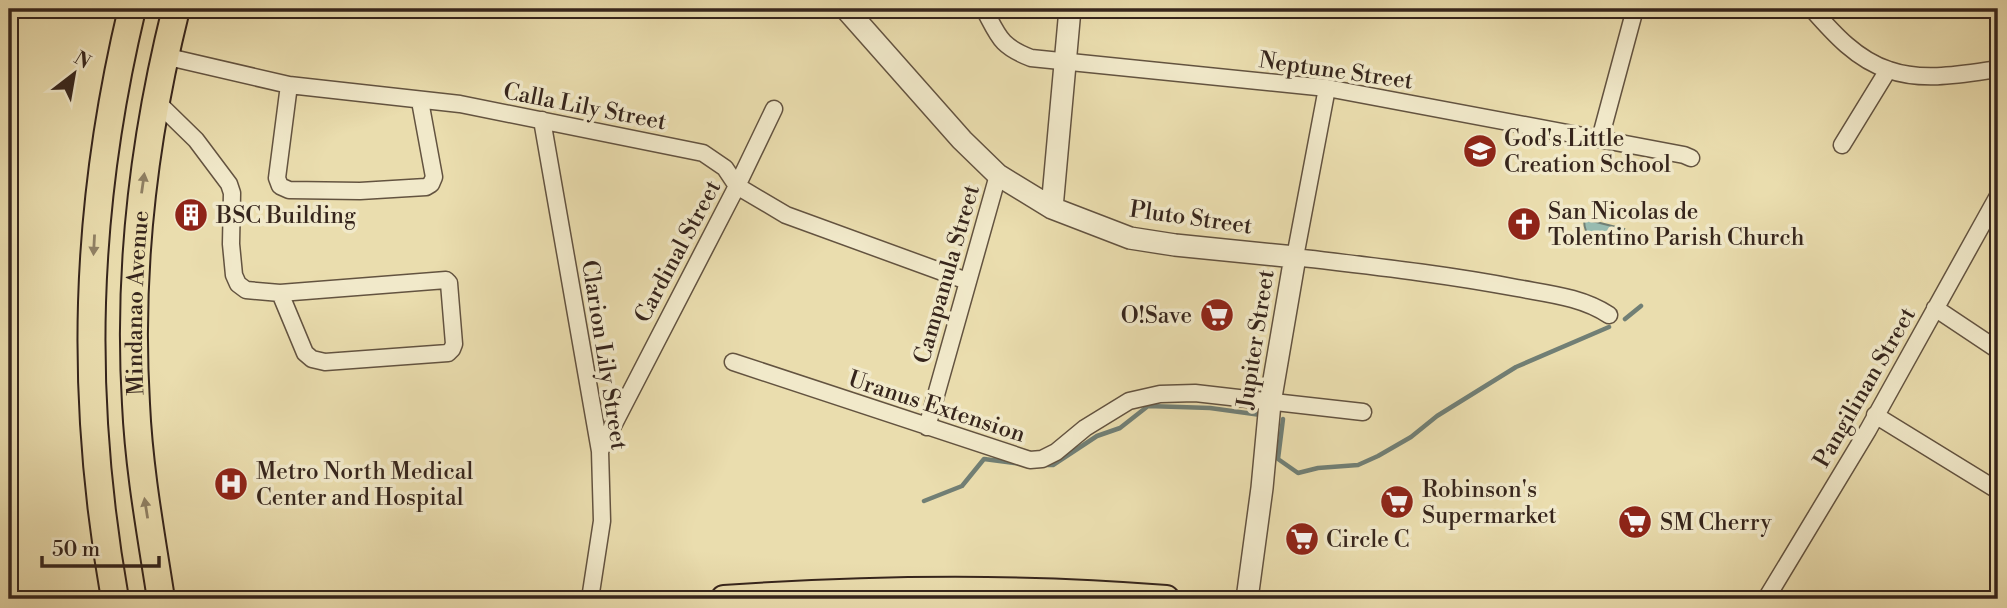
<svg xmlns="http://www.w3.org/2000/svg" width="2007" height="608" font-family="'Libre Bodoni',serif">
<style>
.water{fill:#98bbb0;stroke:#717f75;stroke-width:2}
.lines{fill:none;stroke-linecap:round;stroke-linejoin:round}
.stream{stroke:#717f75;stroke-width:4.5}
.minor-casing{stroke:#635340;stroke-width:19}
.tertiary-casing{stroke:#635340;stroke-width:24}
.primary-casing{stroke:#36251c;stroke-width:30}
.minor{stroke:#f1e9ca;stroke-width:16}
.tertiary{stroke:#f1e9ca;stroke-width:21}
.primary{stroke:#eaddae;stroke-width:26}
.oneway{fill:#908165}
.labels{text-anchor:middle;stroke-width:7;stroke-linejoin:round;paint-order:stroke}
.street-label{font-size:23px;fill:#36251c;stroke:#f1e9ca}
.poi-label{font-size:23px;fill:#36251c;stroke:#f1e9ca;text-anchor:start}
</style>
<rect width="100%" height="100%" fill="#eaddae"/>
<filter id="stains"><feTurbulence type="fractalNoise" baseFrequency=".00286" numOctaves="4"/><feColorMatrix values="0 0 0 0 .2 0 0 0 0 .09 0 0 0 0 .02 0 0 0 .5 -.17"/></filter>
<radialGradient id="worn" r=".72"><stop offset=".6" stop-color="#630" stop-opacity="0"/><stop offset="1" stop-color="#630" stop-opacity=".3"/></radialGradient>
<path class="water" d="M 1584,219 L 1624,229 L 1617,241 C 1598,250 1584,239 1584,219 Z"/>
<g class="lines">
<path class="stream" d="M 1625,319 L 1641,306
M 1283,419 L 1278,459 L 1298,473 L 1318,468 L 1358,465 L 1378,456 L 1411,437 L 1437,416 L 1516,367 L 1609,327
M 1043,465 L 1053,465 L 1097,436 L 1120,428 L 1148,406 L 1210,408 L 1261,415
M 924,501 L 962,486 L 984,459 L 1023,464"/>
<g class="minor-casing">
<path id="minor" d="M 984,9 C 999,37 1000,46 1031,58 L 1327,88 L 1684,155 L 1691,158
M 1812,9 C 1833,33 1857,60 1889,70 C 1923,82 1963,74 1998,69
M 164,56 L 289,85 L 460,104 L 703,153 L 725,168 L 737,186 L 786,215 L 967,281
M 289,85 L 277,178 L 280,186 L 289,190 L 360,191 L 426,187 L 431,184 L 434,177 L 420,101
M 1327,88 L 1295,257 C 1370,266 1444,274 1517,288 C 1549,294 1582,297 1609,315
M 155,100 L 196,140 L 229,184 L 232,193 L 231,244 L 234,275 L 238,284 L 246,290 L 280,293 L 446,280 L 449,283 L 454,344 L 452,349 L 448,353 L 325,362 L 312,359 L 305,353 L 280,293
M 542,120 L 600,451 L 602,521 L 590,599
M 1600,139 L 1635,9
M 1842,145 L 1888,70
M 1935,308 L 1998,350
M 733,362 L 1030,460 L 1042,459 L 1056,452 L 1085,428 L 1129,401 L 1160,394 L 1195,393 L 1363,412
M 1875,415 L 1997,490
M 927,427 L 998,175
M 600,451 L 737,186 L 774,109
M 1766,599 L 1868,430 L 1998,196"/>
</g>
<g class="tertiary-casing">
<path id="tertiary" d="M 846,9 L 962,140 L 998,175 L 1052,208 L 1130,238 L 1175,245 L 1295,257 L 1270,403 L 1262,488 L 1247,599
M 1052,208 L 1070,9"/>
</g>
<g class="primary-casing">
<g id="primary">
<path d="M 115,599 C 79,395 84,210 132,9"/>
<path id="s1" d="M 161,599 C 151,534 139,470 136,404 C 128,272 144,137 176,9"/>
<path d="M 724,599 C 870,589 1020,587 1166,599"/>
</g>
</g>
<use href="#minor" class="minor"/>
<use href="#tertiary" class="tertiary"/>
<use href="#primary" class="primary"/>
</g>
<defs><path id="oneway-solid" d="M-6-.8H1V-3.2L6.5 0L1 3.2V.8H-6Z" transform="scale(1.75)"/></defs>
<g class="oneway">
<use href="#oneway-solid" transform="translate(143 183) rotate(-82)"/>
<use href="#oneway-solid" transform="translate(94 245) rotate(93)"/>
<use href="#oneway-solid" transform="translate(146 508) rotate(-99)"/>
</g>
<defs>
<g id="school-disc" transform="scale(1.75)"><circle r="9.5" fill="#8f2418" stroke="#f1e9ca"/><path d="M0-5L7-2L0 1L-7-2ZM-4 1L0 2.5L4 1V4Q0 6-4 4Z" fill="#fff"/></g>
<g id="building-disc" transform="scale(1.75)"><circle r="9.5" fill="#8f2418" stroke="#f1e9ca"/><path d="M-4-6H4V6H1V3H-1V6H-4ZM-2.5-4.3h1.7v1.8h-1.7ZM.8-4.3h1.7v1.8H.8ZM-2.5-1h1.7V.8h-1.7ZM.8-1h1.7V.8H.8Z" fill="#fff"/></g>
<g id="church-disc" transform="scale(1.75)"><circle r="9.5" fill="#8f2418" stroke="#f1e9ca"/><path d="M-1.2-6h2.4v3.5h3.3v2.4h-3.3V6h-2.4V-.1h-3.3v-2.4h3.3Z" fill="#fff"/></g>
<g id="supermarket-disc" transform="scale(1.75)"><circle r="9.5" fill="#8f2418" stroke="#f1e9ca"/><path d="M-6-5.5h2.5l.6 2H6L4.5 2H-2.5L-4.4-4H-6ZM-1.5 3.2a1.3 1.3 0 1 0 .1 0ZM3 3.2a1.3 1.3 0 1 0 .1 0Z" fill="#fff"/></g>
<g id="hospital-disc" transform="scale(1.75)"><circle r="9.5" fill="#8f2418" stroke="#f1e9ca"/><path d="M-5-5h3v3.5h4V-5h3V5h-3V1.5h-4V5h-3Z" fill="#fff"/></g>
</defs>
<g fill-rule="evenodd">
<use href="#school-disc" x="1480" y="151"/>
<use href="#building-disc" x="191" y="215"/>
<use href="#church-disc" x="1524" y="224"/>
<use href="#supermarket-disc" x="1217" y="315"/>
<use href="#hospital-disc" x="231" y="484"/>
<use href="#supermarket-disc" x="1397" y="502"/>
<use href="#supermarket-disc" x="1635" y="522"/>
<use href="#supermarket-disc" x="1302" y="539"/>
</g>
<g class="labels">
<g class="street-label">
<text transform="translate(1336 70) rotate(8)" y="8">Neptune Street</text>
<text transform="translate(585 106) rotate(11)" y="8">Calla Lily Street</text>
<text transform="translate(1191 217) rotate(8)" y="8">Pluto Street</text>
<text transform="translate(677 251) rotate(-62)" y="8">Cardinal Street</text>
<text transform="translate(946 274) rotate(-74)" y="8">Campanula Street</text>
<text dy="8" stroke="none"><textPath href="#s1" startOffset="298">Mindanao Avenue</textPath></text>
<text transform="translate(1255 339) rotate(-81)" y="8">Jupiter Street</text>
<text transform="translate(605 355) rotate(81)" y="8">Clarion Lily Street</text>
<text transform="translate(1864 387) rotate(-60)" y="8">Pangilinan Street</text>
<text transform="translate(937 406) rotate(18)" y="8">Uranus Extension</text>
</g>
<g class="poi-label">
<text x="1504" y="146">God's Little<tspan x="1504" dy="26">Creation School</tspan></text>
<text x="1548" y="219">San Nicolas de<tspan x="1548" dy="26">Tolentino Parish Church</tspan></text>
<text x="216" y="223">BSC Building</text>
<text x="1192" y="323" text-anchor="end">O!Save</text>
<text x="256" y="479">Metro North Medical<tspan x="256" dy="26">Center and Hospital</tspan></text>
<text x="1422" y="497">Robinson's<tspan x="1422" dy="26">Supermarket</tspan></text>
<text x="1660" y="530">SM Cherry</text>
<text x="1326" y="547">Circle C</text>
</g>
</g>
<rect width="2007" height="608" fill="none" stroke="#eaddae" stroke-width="35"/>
<rect x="10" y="10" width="1986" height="587" fill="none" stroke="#36251c" stroke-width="3.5"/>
<rect x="18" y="18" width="1972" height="573" fill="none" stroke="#36251c" stroke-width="2"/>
<g transform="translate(74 74) rotate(31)" stroke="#f1e9ca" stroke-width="5" paint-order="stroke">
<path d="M0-5L12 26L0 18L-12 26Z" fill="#36251c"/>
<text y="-10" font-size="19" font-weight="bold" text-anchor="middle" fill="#36251c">N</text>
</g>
<path d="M42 556v10h117v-10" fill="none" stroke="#36251c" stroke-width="3.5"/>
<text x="52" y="556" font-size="21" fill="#36251c" stroke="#f1e9ca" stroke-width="5" paint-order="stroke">50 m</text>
<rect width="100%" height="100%" filter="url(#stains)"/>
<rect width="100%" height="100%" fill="url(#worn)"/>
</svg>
